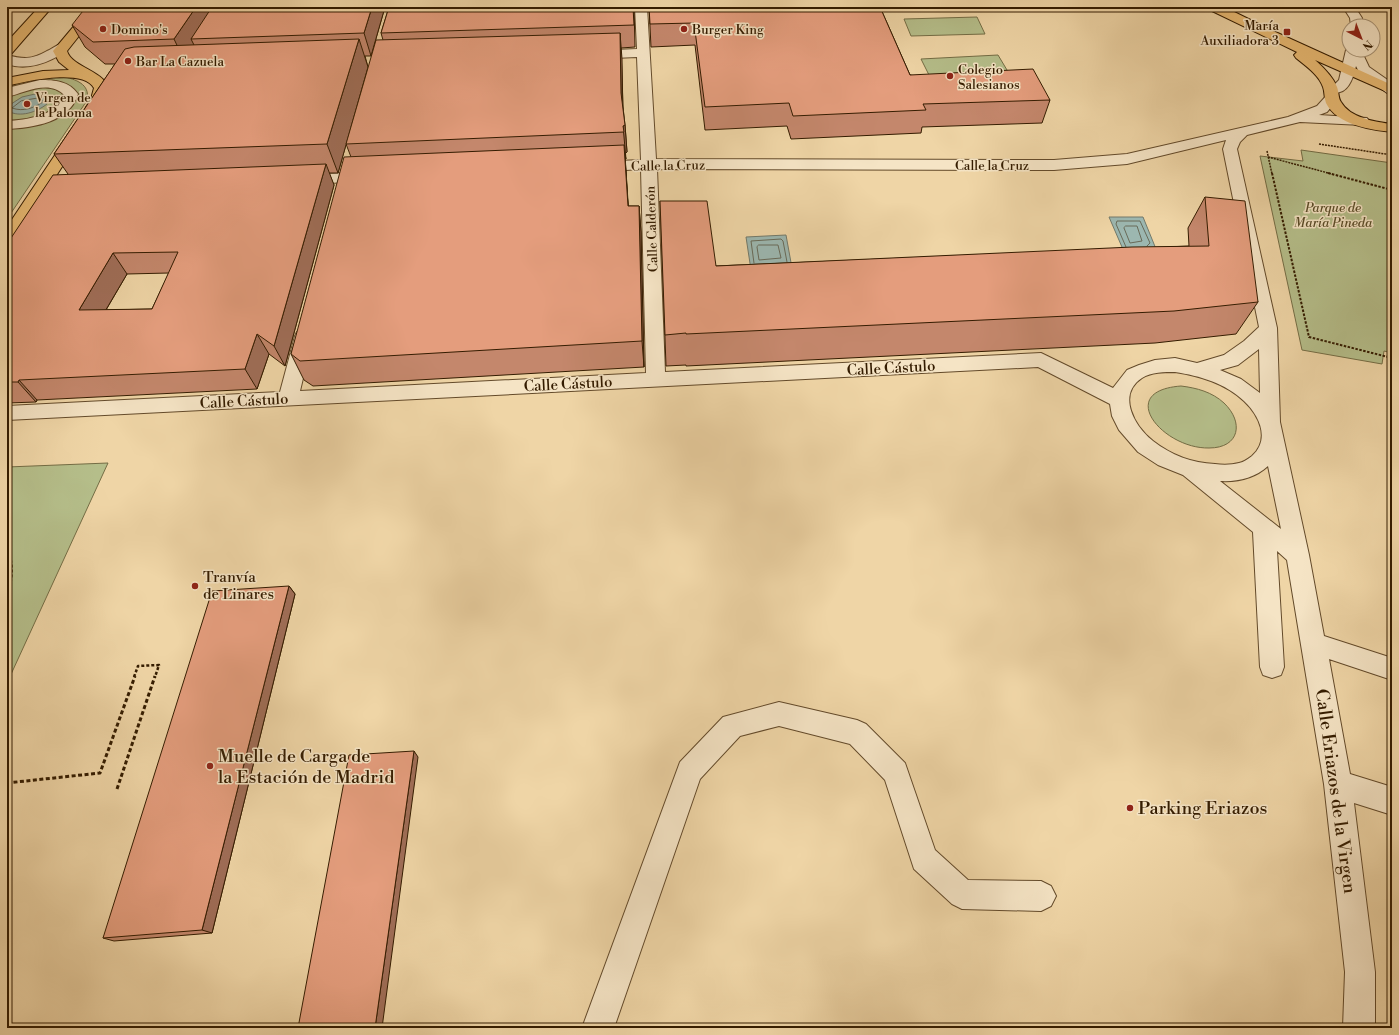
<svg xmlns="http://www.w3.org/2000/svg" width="1399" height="1035" font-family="'Libre Bodoni',serif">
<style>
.green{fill:#b5be8a;stroke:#746d45}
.water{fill:#9cb7b0;stroke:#72796a}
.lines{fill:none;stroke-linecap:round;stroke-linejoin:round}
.shore{stroke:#686a58;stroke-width:1}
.minor-casing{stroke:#634a2a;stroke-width:2}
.major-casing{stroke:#341c00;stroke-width:2}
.path-far3{stroke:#341c00;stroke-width:1.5;stroke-dasharray:2 1;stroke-linecap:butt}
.path-far2{stroke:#341c00;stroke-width:2;stroke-dasharray:2.5 1.5;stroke-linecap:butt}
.path-far1{stroke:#341c00;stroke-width:2.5;stroke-dasharray:3 2;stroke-linecap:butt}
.path{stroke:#341c00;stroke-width:3;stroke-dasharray:4 2.5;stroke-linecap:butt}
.minor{fill:#f5e4c5;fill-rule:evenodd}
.major{fill:#e8ba73;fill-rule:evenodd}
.wall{fill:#c4876c;stroke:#341c00;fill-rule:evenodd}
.shaded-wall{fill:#a06e58;stroke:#341c00}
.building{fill:#e49d7d;stroke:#341c00;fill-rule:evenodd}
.poi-dot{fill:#8f2418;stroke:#f5e4c5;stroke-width:1.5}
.labels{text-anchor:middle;stroke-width:3;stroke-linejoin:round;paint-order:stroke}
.far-poi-label{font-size:13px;fill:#341c00;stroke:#f5e4c5;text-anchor:start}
.far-street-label{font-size:13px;fill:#341c00;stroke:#f5e4c5}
.far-park-label{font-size:13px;font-style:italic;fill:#5b4d29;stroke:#f5e4c5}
.street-label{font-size:15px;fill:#341c00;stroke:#f5e4c5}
.poi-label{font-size:15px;fill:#341c00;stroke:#f5e4c5;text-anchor:start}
.near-poi-label{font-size:18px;fill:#341c00;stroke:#f5e4c5;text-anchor:start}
.near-street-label{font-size:18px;fill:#341c00;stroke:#f5e4c5}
</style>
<rect width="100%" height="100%" fill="#efd5a6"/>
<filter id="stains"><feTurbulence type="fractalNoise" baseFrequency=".005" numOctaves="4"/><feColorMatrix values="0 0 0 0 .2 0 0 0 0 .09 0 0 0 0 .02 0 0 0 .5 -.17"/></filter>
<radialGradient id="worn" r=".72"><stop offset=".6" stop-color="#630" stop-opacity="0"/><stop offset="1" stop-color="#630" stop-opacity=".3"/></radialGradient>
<path class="green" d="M 977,17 L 985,34 L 911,36 L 904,19 Z
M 998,55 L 1010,75 L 930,77 L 921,59 Z
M 65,77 C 78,80 92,86 86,102 L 7,219 L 7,84 L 31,79 Z
M 1301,150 L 1392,163 L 1392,353 L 1384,351 L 1382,364 L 1302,350 L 1260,156 L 1303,161 Z
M 1181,386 C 1197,388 1212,392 1224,403 C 1244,422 1240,448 1209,448 C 1163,449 1114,391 1181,386 Z
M 108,463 L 7,683 L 7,467 Z"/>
<path class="water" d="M 35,94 L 41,95 L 48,98 L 47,104 C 37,112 20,118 8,111 L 8,106 L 22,97 Z
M 1109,217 L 1143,217 L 1156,249 L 1125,254 Z
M 786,235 L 792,268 L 751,270 L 746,237 Z"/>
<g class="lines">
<path class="shore" d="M 40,98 L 43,102 C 34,108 23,112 12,108 L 21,101 Z
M 1126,226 L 1137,226 L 1142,241 L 1130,243 L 1124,228 Z
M 759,245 L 778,245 L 781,258 L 759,260 L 757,247 Z
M 1126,247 L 1116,224 L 1117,221 L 1140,221 L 1150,243 L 1147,246
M 754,263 L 751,241 L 781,239 L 783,241 L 787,262"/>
<g class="minor-casing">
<path id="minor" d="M 635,7 L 647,7 L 656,159 L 1054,160 L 1127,154 L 1288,117 L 1317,106 L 1327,95 L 1332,94 L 1337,95 L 1339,98 L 1327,112 L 1319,115 L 1367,118 L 1369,121 L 1367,124 L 1362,125 L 1300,122 L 1247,135 L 1240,142 L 1237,149 L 1277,328 L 1280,422 L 1309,555 L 1324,636 L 1392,658 L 1392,680 L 1329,659 L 1350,774 L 1392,787 L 1392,815 L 1354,803 L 1375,972 L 1375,1028 L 1343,1028 L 1345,972 L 1324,784 L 1287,560 L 1277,551 L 1284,667 L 1281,675 L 1272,678 L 1263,675 L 1260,667 L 1253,532 L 1183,475 L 1158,465 L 1138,452 L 1119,430 L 1112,416 L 1110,404 L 1038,367 L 7,420 L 7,406 L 280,392 L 295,336 L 297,332 L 304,330 L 311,332 L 313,336 L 300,391 L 646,373 L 641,169 L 596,172 L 591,170 L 588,167 L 591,164 L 596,162 L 641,160 L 637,57 L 591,59 L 586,58 L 584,55 L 586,52 L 591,51 L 637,49 ZM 1226,140 L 1223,149 L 1259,327 L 1244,341 L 1224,355 L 1197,363 L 1175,358 L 1155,360 L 1139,365 L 1127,370 L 1113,388 L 1041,353 L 665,372 L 657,169 L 1054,170 L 1127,164 ZM 1259,349 L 1260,393 L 1241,379 L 1220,370 L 1238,365 ZM 1175,372 C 1200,376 1225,383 1244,401 C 1259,415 1271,439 1252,456 C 1248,459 1244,462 1239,463 C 1231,465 1223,465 1215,464 C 1192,463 1171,455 1153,441 C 1135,427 1116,395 1142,378 C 1151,372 1165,372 1175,372 ZM 1268,466 L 1281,529 L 1220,481 C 1237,482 1255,478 1268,466 Z
M 1343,7 L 1355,7 L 1362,18 L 1363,26 L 1351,26 L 1350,18 Z
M 61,44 L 66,45 L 68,48 L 66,51 C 49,63 27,71 7,64 L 7,55 C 23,59 31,60 47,51 C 52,49 56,45 61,44 Z
M 1349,47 L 1349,50 L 1361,50 L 1369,67 L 1392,83 L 1392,94 L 1387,93 L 1359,72 L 1356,66 C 1353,78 1348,96 1332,92 L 1330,89 L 1339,80 L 1346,50 Z
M 40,80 C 55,80 69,81 78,94 C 70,122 33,128 7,129 L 7,121 C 26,120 57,116 64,95 C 49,79 24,93 7,97 L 7,88 Z
M 368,172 L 373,174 L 376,177 L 373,180 L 303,185 L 298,183 L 295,180 L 298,177 L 303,175 Z
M 779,702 L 857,720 L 866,724 L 905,763 L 935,850 L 968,880 L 1041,881 L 1051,886 L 1056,896 L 1051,906 L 1041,911 L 962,909 L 952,904 L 914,869 L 885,780 L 850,744 L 779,726 L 740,736 L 700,779 L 614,1028 L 582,1028 L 680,762 L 723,717 Z"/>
</g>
<g class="major-casing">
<path id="major" d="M 39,7 L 52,7 L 12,53 L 7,54 L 7,42 Z
M 90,7 L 102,7 L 67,51 C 72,69 113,72 107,94 C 105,102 99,109 95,116 L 15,239 L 13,243 L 7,244 L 7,227 L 81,116 L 91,99 L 94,88 C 83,68 26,81 7,86 L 7,78 L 43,71 L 69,70 L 59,62 L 53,51 Z
M 1208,7 L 1224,7 L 1271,30 L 1392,85 L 1392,94 L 1315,60 C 1323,67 1333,77 1337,87 C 1339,92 1338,98 1341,102 C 1350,118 1376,122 1392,124 L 1392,132 C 1371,130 1337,125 1326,103 C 1324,98 1325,92 1323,87 C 1319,75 1306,66 1296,58 L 1294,55 L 1297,52 L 1210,10 Z"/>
</g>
<path class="path-far3" d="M 1319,144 L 1392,155
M 1267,151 L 1272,174
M 1268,157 L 1332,174"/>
<path class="path-far2" d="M 1272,173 L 1309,337 L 1392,358
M 1328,173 L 1392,190"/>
<path class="path-far1" d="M 7,545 C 13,562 13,579 7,596
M 134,677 L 138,666 L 159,665 L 155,677"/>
<path class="path" d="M 7,783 L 100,773 L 135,676
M 117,789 L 155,676"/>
<use href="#minor" class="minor"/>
<use href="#major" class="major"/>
</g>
<path class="wall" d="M 385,7 L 371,56 L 365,56 L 368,67 L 338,173 L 329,173 L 334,185 L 285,366 L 269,354 L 257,389 L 37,400 L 36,402 L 7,403 L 7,244 L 68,174 L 54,154 L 115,64 L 105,64 L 85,47 L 72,25 ZM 169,273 L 152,309 L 106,310 L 127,274 Z
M 389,7 L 634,7 L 635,47 L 621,48 L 623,107 L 625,125 L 627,152 L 625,154 L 628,206 L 639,206 L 641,232 L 644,367 L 313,386 L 304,380 L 291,354 L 351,157 L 346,144 L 383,40 L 381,33 Z
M 649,7 L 880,7 L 910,75 L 1050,100 L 1042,123 L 922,127 L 921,133 L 791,139 L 787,126 L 705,130 L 695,45 L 651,47 Z
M 1205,197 L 1258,302 L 1236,334 L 1155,343 L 686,366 L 686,365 L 666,366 L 660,201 L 716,266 L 1189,246 L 1188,228 Z
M 289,586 L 295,594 L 212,933 L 114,941 L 103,938 Z"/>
<path class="shaded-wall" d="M 196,7 L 220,7 L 191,39 L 195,47 L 185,62 L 174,39 Z
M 372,7 L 385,7 L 371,56 L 364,33 Z
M 620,33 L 622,59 L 623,120 L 621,93 Z
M 359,39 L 368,67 L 338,173 L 327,144 Z
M 625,125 L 627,152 L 625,154 L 626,159 L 623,126 Z
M 624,145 L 626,171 L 630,232 L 628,206 Z
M 326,164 L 334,185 L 285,366 L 274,346 Z
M 639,206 L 641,232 L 644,367 L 642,341 Z
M 113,253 L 127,274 L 94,330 L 79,310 Z
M 257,334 L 269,354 L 257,389 L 245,369 Z
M 19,380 L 37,400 L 36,402 L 18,382 Z
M 289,586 L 295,594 L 212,933 L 202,930 Z
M 414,751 L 418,757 L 382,1028 L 375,1028 Z"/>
<path class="building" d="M 86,7 L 196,7 L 174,39 L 93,42 L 72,25 Z
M 212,7 L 372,7 L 364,33 L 191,39 Z
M 389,7 L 633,7 L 634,25 L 381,33 Z
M 649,7 L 880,7 L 910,75 L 1033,69 L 1050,100 L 923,104 L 926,110 L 793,116 L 789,103 L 705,107 L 694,23 L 650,24 Z
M 620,33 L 621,93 L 625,125 L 623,126 L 624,132 L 346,144 L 376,40 Z
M 359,39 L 327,144 L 54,154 L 125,49 L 134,47 Z
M 624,145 L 628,206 L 639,206 L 642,341 L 300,361 L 291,354 L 344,157 Z
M 326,164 L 274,346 L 257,334 L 245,369 L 19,380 L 18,382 L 7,382 L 7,244 L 53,175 ZM 178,252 L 152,309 L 79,310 L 113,253 Z
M 1205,197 L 1245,201 L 1258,302 L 1174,311 L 686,334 L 686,333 L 665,335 L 660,201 L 707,201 L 716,266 L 1132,247 L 1209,246 Z
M 289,586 L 202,930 L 103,938 L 212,591 Z
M 414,751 L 375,1028 L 298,1028 L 349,755 Z"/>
<g class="poi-dot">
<circle cx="103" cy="29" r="4"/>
<circle cx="684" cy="29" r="4"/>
<rect x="1283" y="28" width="8" height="8" rx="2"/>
<circle cx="128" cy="61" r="4"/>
<circle cx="950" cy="76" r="4"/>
<circle cx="27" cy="104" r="4"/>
<circle cx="195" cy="586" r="4"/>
<circle cx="210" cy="766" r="4"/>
<circle cx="1130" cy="808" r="4"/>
</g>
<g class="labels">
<g class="far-poi-label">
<text x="1279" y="30" text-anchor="end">María<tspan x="1279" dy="15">Auxiliadora 3</tspan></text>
<text x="111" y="34">Domino's</text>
<text x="692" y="34">Burger King</text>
<text x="136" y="66">Bar La Cazuela</text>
<text x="958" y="74">Colegio<tspan x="958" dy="15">Salesianos</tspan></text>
<text x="35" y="102">Virgen de<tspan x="35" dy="15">la Paloma</tspan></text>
</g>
<g class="far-street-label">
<text transform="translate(668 165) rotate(-1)" y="5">Calle la Cruz</text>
<text x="992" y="170">Calle la Cruz</text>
<text transform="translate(651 229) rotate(-92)" y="5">Calle Calderón</text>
</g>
<g class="far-park-label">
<text x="1333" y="212">Parque de<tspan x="1333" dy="15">María Pineda</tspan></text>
</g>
<g class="street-label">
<text transform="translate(891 368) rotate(-3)" y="5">Calle Cástulo</text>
<text transform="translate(568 384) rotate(-3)" y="5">Calle Cástulo</text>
<text transform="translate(244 401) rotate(-3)" y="5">Calle Cástulo</text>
</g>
<g class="poi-label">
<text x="203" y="582">Tranvía<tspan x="203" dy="17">de Linares</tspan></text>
</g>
<g class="near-poi-label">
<text x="218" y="762">Muelle de Carga de<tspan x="218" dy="21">la Estación de Madrid</tspan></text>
<text x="1138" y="814">Parking Eriazos</text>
</g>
<g class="near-street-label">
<text transform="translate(1336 791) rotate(82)" y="6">Calle Eriazos de la Virgen</text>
</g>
</g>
<rect width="1399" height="1035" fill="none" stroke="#efd5a6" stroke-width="24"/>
<rect x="8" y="8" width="1383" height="1019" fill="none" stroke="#341c00" stroke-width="2"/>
<rect x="12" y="12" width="1375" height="1011" fill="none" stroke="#341c00"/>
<g transform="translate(1361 38) rotate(138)"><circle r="19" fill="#f5e4c5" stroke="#a89476"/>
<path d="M0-3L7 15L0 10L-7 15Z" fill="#8f2418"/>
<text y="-6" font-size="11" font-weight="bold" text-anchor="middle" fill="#341c00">N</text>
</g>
<rect width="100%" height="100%" filter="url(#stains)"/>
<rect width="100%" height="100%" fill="url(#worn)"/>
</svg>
